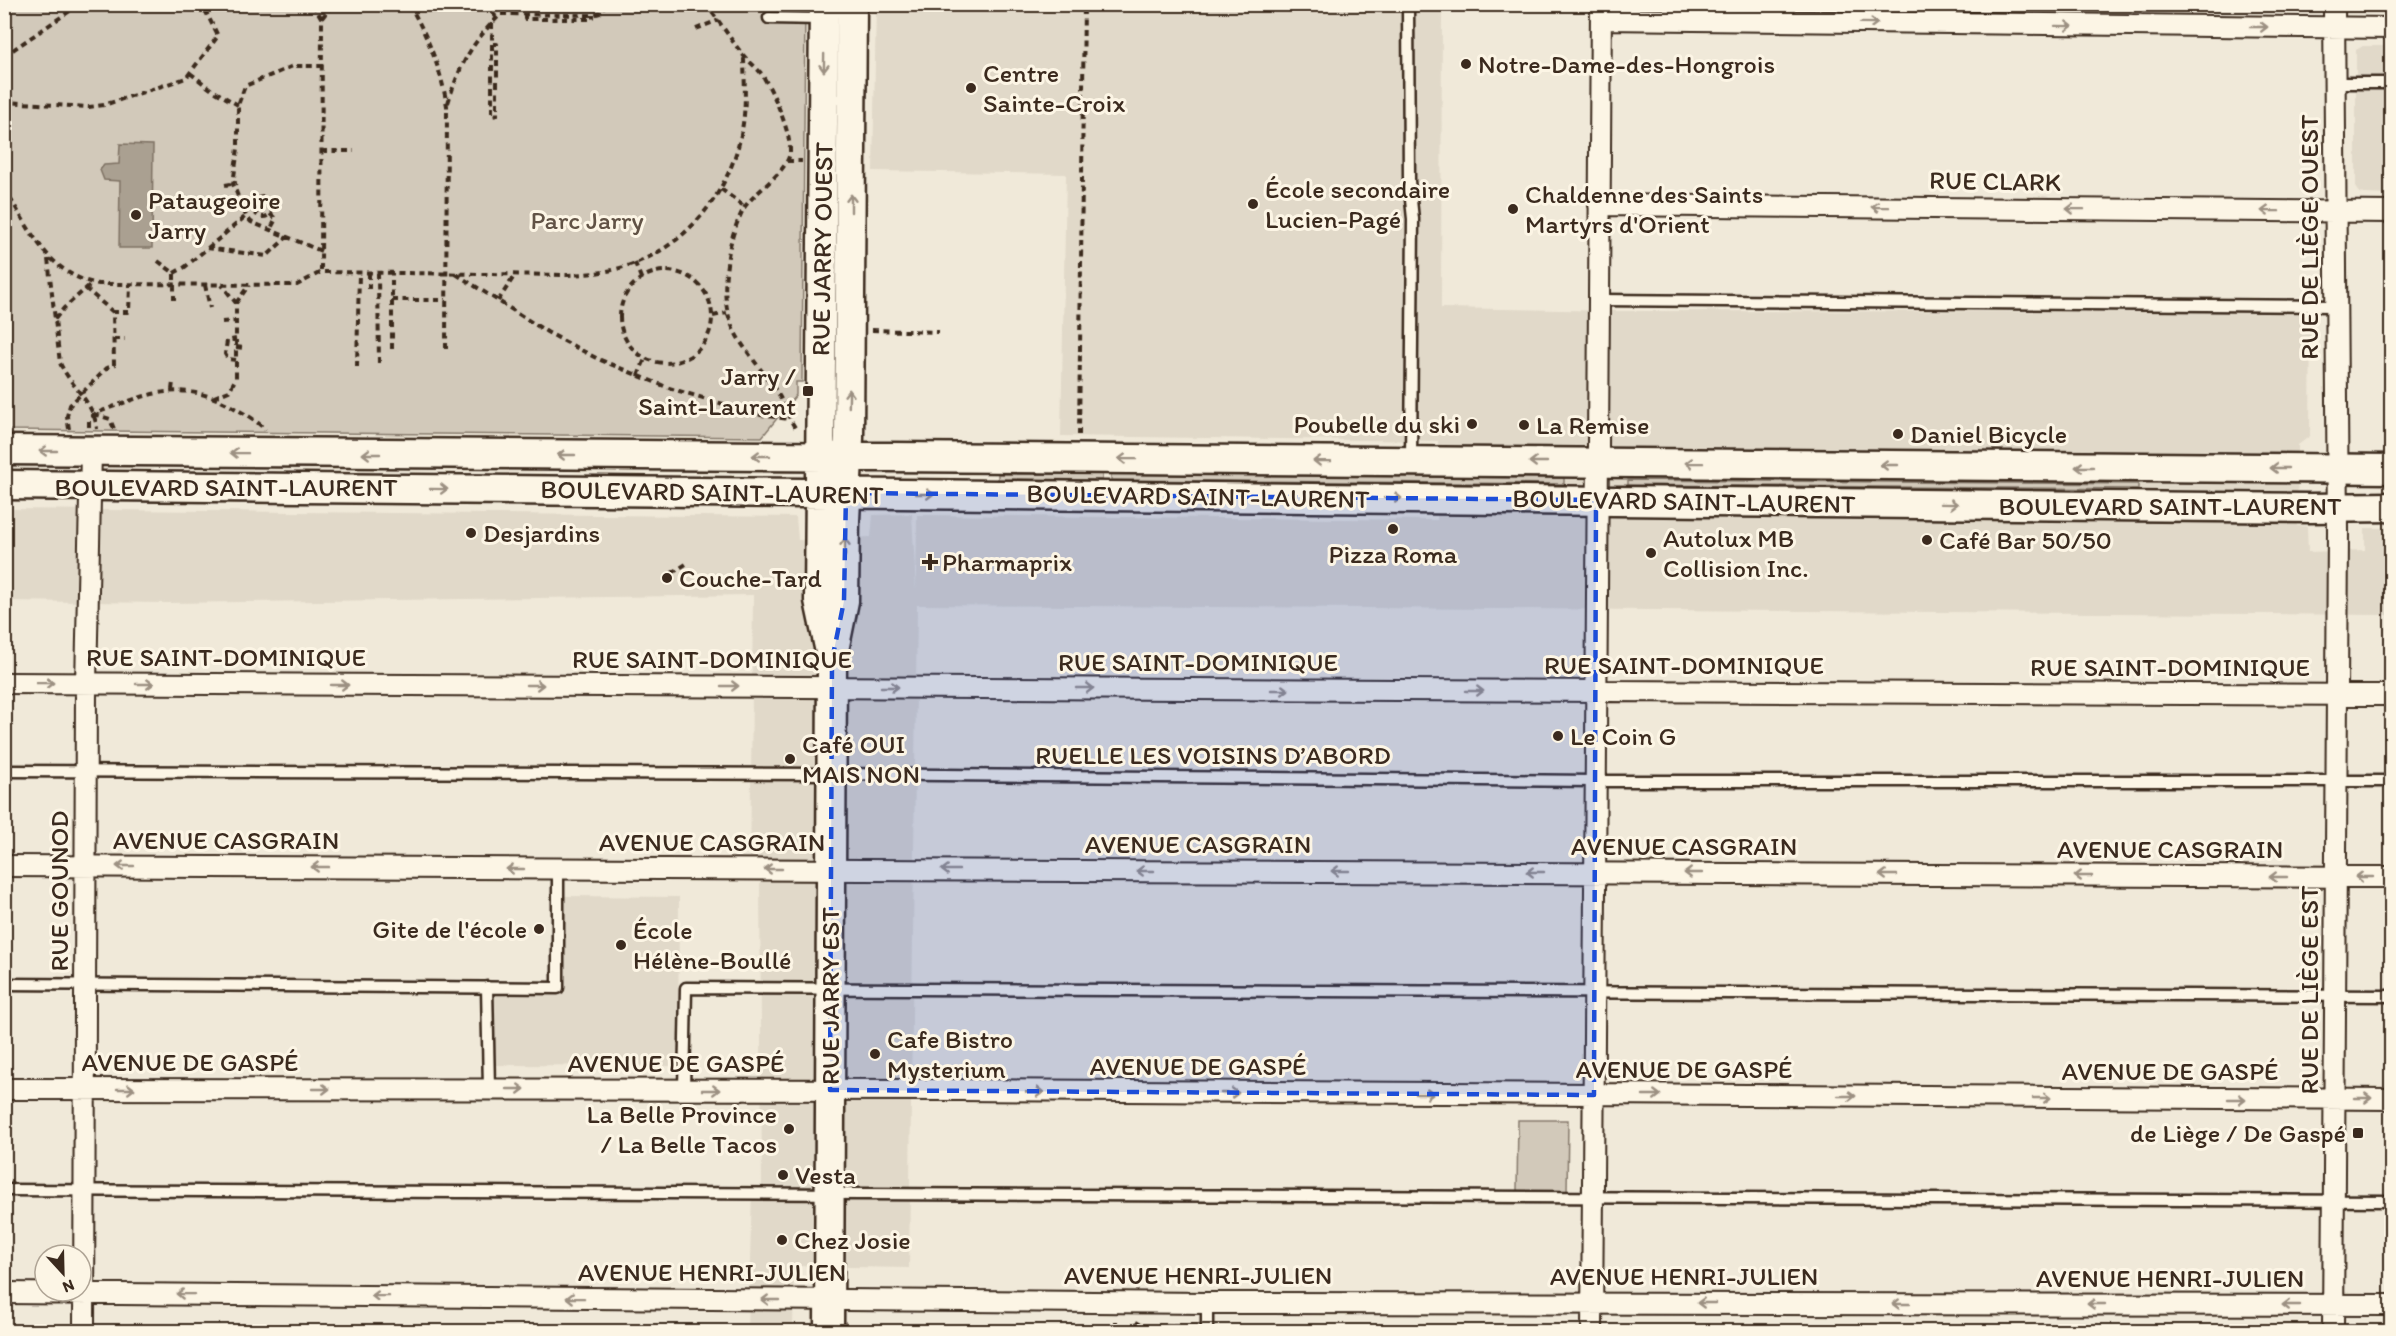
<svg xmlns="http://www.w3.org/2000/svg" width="2396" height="1336" font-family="Itim,sans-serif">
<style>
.built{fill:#e1d9c9}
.green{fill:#d2c9ba;stroke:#867a6c;stroke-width:1.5}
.water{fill:#aaa091;stroke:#7e7163;stroke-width:1.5}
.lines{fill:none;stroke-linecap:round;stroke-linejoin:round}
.lane-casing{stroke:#3b2a1e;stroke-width:15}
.street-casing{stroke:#3b2a1e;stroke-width:24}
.secondary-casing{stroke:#3b2a1e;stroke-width:33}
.path{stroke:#3b2a1e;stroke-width:4;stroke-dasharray:6 4.5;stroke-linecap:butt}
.lane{stroke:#fcf5e5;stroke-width:10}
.street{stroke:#fcf5e5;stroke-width:20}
.secondary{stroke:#fcf5e5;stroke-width:28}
.oneway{stroke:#9c9082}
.marked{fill:#1d4ed8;fill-opacity:0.2;stroke:#1d4ed8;stroke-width:4.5;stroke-dasharray:12 8;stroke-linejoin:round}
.poi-dot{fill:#3b2a1e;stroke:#fcf5e5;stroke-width:2}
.labels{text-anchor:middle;stroke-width:6;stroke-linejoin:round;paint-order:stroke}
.poi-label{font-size:26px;fill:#3b2a1e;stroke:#fcf5e5;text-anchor:start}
.street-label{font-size:26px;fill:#3b2a1e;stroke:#fcf5e5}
.park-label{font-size:26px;fill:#615245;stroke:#fcf5e5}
</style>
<rect width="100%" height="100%" fill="#f0e9d9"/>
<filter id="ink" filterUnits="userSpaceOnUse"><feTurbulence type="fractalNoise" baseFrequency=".0167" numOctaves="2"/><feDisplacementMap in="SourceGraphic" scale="12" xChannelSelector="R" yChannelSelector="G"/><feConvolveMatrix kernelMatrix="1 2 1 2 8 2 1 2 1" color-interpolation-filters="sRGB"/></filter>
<g filter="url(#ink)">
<path class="built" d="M 876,4 L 1442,5 L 1441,308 L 1619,311 L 2311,312 L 2310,436 L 2298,445 L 2297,526 L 2307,526 L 2308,552 L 2365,550 L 2365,528 L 2392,528 L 2391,615 L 917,605 L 909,1268 L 794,1266 L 793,1332 L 748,1331 L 752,1191 L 762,1191 L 760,874 L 750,875 L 753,595 L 167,603 L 5,601 L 5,509 L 796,517 L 798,540 L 871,537 L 873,515 L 912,514 L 916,590 L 917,515 L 1437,520 L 1438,441 L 1061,436 L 1066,174 L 873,171 Z
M 2363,46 L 2391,46 L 2391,195 L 2365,194 L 2360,193 L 2356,187 L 2356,50 Z
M 565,896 L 679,897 L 678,1066 L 493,1065 L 491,993 L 565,993 Z"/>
<path class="green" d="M 5,5 L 805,5 L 802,382 L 796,382 L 796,395 L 762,437 L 5,430 Z
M 998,474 L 1102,474 L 1102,480 L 998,479 Z
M 1111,474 L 1564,478 L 1564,484 L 1111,480 Z
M 1628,480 L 2138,484 L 2138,489 L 1628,485 Z
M 1518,1120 L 1568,1120 L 1567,1192 L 1517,1191 Z
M 1122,1325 L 1200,1325 L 1200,1331 L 1122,1331 Z"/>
<path class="water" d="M 120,144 L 153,145 L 152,248 L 119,248 L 120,181 L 104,180 L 100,170 L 104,165 L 119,164 Z"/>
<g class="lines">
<g class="lane-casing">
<path id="lane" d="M 1408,4 L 1409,181 L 1413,219 L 1411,461
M 769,18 L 822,19
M 2335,83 L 2392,83
M 1598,300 L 2336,306
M 4,771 L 831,774 L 1594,781 L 2392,781
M 4,984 L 558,988 L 558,869
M 487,987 L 489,1089
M 684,1090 L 686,988 L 2392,996
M 4,1190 L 2392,1201
M 1207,1332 L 1207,1303"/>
</g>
<g class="street-casing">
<path id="street" d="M 1601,19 L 2392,28
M 1599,205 L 2392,212
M 4,683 L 2392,695
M 4,866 L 2392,877
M 4,1089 L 959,1090 L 2392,1099
M 4,1293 L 1207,1303 L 2392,1305
M 84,1332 L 86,684 L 91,451
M 1592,1332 L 1601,4
M 2333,1332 L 2338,532 L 2334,4"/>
</g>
<g class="secondary-casing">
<path id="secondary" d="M 824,4 L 819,600 L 830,652
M 4,450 L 2392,469
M 4,485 L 2310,508 L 2392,507
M 829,1332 L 832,660 L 844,601 L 845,520 L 849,438 L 852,4"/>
</g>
<path class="path" d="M 313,4 L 322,19 L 321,272
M 409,4 C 428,37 441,69 447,106 L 446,349
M 485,4 L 497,18
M 705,4 C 720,21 730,39 744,56 C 748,61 755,66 760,72 C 772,88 791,132 790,152 C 788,172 755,191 744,208 C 735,225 729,245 727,264 C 718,332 745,343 778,394 C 786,407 788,419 797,430
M 525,14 L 525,19 L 593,19 L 593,15
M 322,18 L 333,4
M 492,23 L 492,116 L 497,115 L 497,44 L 493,44
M 696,29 L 719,20
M 4,56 L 80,4
M 190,73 L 212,90 L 238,105
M 4,102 L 89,107 L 104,105 L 186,78 L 218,36 L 202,4
M 448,103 C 460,64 472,42 501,14 L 593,15 L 600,13 L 605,4
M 322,151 L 354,151
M 787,161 L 802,161
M 225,185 L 237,183
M 4,189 C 31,229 47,275 99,284 L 297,285 L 321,272 L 568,275 C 591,274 613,272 635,263 C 696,240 738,179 744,115 C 746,95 744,75 744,56
M 721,189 L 745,207
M253 207a10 10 0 1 1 20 0a10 10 0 1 1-20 0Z
M 241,204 L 253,205
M 270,214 L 276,219 L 270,230
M 207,248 L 267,256 L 287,237
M 321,251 L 251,222 L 246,216 L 233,184 L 238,148 L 238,105 L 245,86 L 293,66 L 323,66
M 48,259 L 60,363 C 71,387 94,402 97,429
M 158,261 L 174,273 L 174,300
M 635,263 L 641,278
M620 317a46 46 0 1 1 92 0a46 46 0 1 1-92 0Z
M 174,273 L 185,267 L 246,216
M 369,273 L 369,289
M 378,273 L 379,367
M 456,274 L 547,332 L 598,359 L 669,388 L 761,415 L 788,419
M 205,285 L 210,308
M 85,288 L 113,312
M 392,300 L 446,300
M 498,301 L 515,275
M 236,303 L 249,285
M 713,316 L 727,313
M 55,319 L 64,308 L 92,283
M 222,322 L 236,321
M 872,330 L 939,332
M 114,339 L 125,339
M 236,347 L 245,348
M 392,349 L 392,273
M 236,360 L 228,359 L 225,354 L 227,341 L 236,339
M 357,367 L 359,273
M 638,376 L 645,359
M 172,390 L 173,382
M 214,397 L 229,391 L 236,378 L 236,303 L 222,285
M 94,414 L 110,419 L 114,429
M 89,427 L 89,420 L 94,414 C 144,395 180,378 231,406 C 243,413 256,419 265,430
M 69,429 L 67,416 L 70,405 L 107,368 L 114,365 L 113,312 L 129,312 L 130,285
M 1079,435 L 1084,4
M 672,573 L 686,564
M 1116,1321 L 1116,1332
M 1136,1322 L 1154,1332"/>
<use href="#lane" class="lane"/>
<use href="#street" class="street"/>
<use href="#secondary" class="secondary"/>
</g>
<defs><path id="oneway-shaft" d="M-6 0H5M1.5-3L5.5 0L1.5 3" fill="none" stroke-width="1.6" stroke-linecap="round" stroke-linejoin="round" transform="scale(1.5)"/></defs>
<g class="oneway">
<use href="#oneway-shaft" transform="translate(1869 23) rotate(1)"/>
<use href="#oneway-shaft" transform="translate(2064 26) rotate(1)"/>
<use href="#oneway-shaft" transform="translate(2259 27)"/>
<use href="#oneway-shaft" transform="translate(824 63) rotate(91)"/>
<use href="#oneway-shaft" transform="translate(851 203) rotate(-90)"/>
<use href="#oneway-shaft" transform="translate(1880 207) rotate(-179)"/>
<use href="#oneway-shaft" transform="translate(2075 209) rotate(-179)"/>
<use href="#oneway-shaft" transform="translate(2270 211) rotate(-179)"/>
<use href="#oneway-shaft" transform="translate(849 398) rotate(-89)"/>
<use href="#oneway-shaft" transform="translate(48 451) rotate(-180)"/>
<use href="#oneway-shaft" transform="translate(239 453) rotate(-179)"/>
<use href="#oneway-shaft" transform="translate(371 454) rotate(-180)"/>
<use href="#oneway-shaft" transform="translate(566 455) rotate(-180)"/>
<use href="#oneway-shaft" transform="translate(761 456) rotate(-180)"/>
<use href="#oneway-shaft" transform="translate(1127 459) rotate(-179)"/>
<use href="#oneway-shaft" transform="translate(1322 461) rotate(-179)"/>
<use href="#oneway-shaft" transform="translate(1538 462) rotate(-180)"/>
<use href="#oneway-shaft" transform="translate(1694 463) rotate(-179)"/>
<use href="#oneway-shaft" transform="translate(1889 465) rotate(-180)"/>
<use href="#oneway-shaft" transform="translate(2084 467) rotate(-180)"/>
<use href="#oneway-shaft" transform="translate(2279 468) rotate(-180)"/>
<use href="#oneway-shaft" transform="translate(439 489) rotate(1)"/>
<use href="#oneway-shaft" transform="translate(925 494)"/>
<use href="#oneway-shaft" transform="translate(1393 498) rotate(1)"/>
<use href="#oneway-shaft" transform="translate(1949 504) rotate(1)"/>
<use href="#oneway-shaft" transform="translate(845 547) rotate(-90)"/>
<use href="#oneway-shaft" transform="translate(45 683)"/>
<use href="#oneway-shaft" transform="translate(145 684)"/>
<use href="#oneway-shaft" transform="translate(340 685)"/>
<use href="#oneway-shaft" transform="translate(535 685)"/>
<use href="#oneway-shaft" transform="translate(730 686)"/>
<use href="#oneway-shaft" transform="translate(890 687)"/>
<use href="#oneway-shaft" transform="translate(1085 688)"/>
<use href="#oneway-shaft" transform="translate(1280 690)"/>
<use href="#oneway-shaft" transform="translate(1475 691)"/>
<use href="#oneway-shaft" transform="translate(125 866) rotate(-180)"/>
<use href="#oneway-shaft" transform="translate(320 867) rotate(-180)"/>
<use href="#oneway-shaft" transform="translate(515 869) rotate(-180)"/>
<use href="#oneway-shaft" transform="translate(773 869) rotate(180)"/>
<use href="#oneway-shaft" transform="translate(950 870) rotate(-180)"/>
<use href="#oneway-shaft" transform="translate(1145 871) rotate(-180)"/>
<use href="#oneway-shaft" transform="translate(1340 871) rotate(-180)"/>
<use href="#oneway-shaft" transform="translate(1535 872) rotate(-180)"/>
<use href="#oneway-shaft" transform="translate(1693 873) rotate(-180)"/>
<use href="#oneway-shaft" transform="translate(1888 875) rotate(-180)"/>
<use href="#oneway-shaft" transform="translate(2083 876) rotate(-180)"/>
<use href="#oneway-shaft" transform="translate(2278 877) rotate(-180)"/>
<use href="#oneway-shaft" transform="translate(2364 877) rotate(180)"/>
<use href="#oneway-shaft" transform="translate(126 1089)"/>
<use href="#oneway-shaft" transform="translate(321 1089)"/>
<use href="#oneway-shaft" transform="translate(516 1089)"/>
<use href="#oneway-shaft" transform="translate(711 1090)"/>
<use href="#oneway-shaft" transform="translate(1035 1092) rotate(1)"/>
<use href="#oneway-shaft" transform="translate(1230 1093)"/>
<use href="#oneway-shaft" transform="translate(1425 1094)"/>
<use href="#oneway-shaft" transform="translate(1652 1095)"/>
<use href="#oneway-shaft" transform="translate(1847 1096)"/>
<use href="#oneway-shaft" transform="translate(2042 1098)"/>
<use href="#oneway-shaft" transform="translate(2363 1098)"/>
<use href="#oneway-shaft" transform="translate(2237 1099)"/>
<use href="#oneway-shaft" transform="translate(185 1294) rotate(-179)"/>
<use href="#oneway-shaft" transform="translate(380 1296) rotate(-179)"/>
<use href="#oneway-shaft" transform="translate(575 1298) rotate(-179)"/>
<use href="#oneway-shaft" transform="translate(770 1300) rotate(-180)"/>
<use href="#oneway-shaft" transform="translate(1706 1303) rotate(-180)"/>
<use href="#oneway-shaft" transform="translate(1901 1304) rotate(-180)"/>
<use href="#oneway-shaft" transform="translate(2096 1304) rotate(-180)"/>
<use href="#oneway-shaft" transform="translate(2291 1305) rotate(-180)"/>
</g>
</g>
<path class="marked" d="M 846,493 L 1596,500 L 1594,1095 L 830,1090 L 832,660 L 844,601 Z"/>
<g class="poi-dot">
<circle cx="1466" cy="64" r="6"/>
<circle cx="971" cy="88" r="6"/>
<circle cx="1253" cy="204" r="6"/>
<circle cx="1513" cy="209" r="6"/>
<circle cx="136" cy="215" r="6"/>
<rect x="802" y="385" width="12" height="12" rx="3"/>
<circle cx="1472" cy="424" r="6"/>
<circle cx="1524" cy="425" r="6"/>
<circle cx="1898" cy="434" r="6"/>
<circle cx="1393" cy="529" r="6"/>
<circle cx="471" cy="533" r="6"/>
<circle cx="1927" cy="540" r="6"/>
<circle cx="1651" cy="553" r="6"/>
<path d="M927 553h6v6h6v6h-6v6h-6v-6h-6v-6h6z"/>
<circle cx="667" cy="578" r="6"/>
<circle cx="1558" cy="736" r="6"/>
<circle cx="790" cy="759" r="6"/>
<circle cx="539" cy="929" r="6"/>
<circle cx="621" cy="945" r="6"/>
<circle cx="875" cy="1054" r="6"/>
<circle cx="789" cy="1129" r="6"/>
<rect x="2352" y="1127" width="12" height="12" rx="3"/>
<circle cx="783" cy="1175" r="6"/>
<circle cx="782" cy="1240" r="6"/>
</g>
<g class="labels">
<g class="poi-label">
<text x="1478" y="73">Notre-Dame-des-Hongrois</text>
<text x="983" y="82">Centre<tspan x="983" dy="30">Sainte-Croix</tspan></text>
<text x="1265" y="198">École secondaire<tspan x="1265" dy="30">Lucien-Pagé</tspan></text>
<text x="1525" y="203">Chaldenne des Saints<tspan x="1525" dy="30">Martyrs d'Orient</tspan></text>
<text x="148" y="209">Pataugeoire<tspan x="148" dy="30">Jarry</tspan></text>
<text x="796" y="385" text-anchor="end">Jarry /<tspan x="796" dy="30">Saint-Laurent</tspan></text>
<text x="1460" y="433" text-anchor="end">Poubelle du ski</text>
<text x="1536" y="434">La Remise</text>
<text x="1910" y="443">Daniel Bicycle</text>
<text x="483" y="542">Desjardins</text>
<text x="1663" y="547">Autolux MB<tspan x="1663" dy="30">Collision Inc.</tspan></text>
<text x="1939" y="549">Café Bar 50/50</text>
<text x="1393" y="563" text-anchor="middle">Pizza Roma</text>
<text x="942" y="571">Pharmaprix</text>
<text x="679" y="587">Couche-Tard</text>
<text x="1570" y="745">Le Coin G</text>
<text x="802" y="753">Café OUI<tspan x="802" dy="30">MAIS NON</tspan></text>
<text x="527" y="938" text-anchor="end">Gite de l'école</text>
<text x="633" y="939">École<tspan x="633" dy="30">Hélène-Boullé</tspan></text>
<text x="887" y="1048">Cafe Bistro<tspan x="887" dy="30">Mysterium</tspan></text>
<text x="777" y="1123" text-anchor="end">La Belle Province<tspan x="777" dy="30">/ La Belle Tacos</tspan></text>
<text x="2346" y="1142" text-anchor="end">de Liège / De Gaspé</text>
<text x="795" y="1184">Vesta</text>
<text x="794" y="1249">Chez Josie</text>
</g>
<g class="street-label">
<text transform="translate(1995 181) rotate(1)" y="9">RUE CLARK</text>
<text transform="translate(2309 237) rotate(-90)" y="9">RUE DE LIÈGE OUEST</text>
<text transform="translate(822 249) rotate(-89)" y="9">RUE JARRY OUEST</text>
<text x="226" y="496">BOULEVARD SAINT-LAURENT</text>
<text transform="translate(712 492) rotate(1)" y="9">BOULEVARD SAINT-LAURENT</text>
<text transform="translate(1198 496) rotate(1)" y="9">BOULEVARD SAINT-LAURENT</text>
<text transform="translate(1684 501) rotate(1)" y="9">BOULEVARD SAINT-LAURENT</text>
<text x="2170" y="515">BOULEVARD SAINT-LAURENT</text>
<text x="226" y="666">RUE SAINT-DOMINIQUE</text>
<text x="712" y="668">RUE SAINT-DOMINIQUE</text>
<text x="1198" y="671">RUE SAINT-DOMINIQUE</text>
<text x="1684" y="674">RUE SAINT-DOMINIQUE</text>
<text x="2170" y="676">RUE SAINT-DOMINIQUE</text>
<text x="1213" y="764">RUELLE LES VOISINS D’ABORD</text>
<text x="226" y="849">AVENUE CASGRAIN</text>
<text x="712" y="851">AVENUE CASGRAIN</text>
<text x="1198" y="853">AVENUE CASGRAIN</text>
<text x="1684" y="855">AVENUE CASGRAIN</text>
<text x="2170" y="858">AVENUE CASGRAIN</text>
<text transform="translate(59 891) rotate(-90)" y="9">RUE GOUNOD</text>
<text transform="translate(2309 990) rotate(-90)" y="9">RUE DE LIÈGE EST</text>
<text transform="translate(830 996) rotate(-90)" y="9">RUE JARRY EST</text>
<text x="190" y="1071">AVENUE DE GASPÉ</text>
<text x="676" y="1072">AVENUE DE GASPÉ</text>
<text x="1198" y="1075">AVENUE DE GASPÉ</text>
<text x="1684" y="1078">AVENUE DE GASPÉ</text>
<text x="2170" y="1080">AVENUE DE GASPÉ</text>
<text x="712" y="1281">AVENUE HENRI-JULIEN</text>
<text x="1198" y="1284">AVENUE HENRI-JULIEN</text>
<text x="1684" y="1285">AVENUE HENRI-JULIEN</text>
<text x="2170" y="1287">AVENUE HENRI-JULIEN</text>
</g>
<g class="park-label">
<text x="587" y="229">Parc Jarry</text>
</g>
</g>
<rect width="2396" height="1336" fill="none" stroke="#fcf5e5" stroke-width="24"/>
<rect x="12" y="12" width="2372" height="1312" fill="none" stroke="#3b2a1e" stroke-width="2" filter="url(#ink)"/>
<g transform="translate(63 1273) rotate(158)"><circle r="28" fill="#fcf5e5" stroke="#afa495" stroke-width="1.5"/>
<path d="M0-4.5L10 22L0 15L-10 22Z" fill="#3b2a1e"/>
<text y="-9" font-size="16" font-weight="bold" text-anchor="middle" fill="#3b2a1e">N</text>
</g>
</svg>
